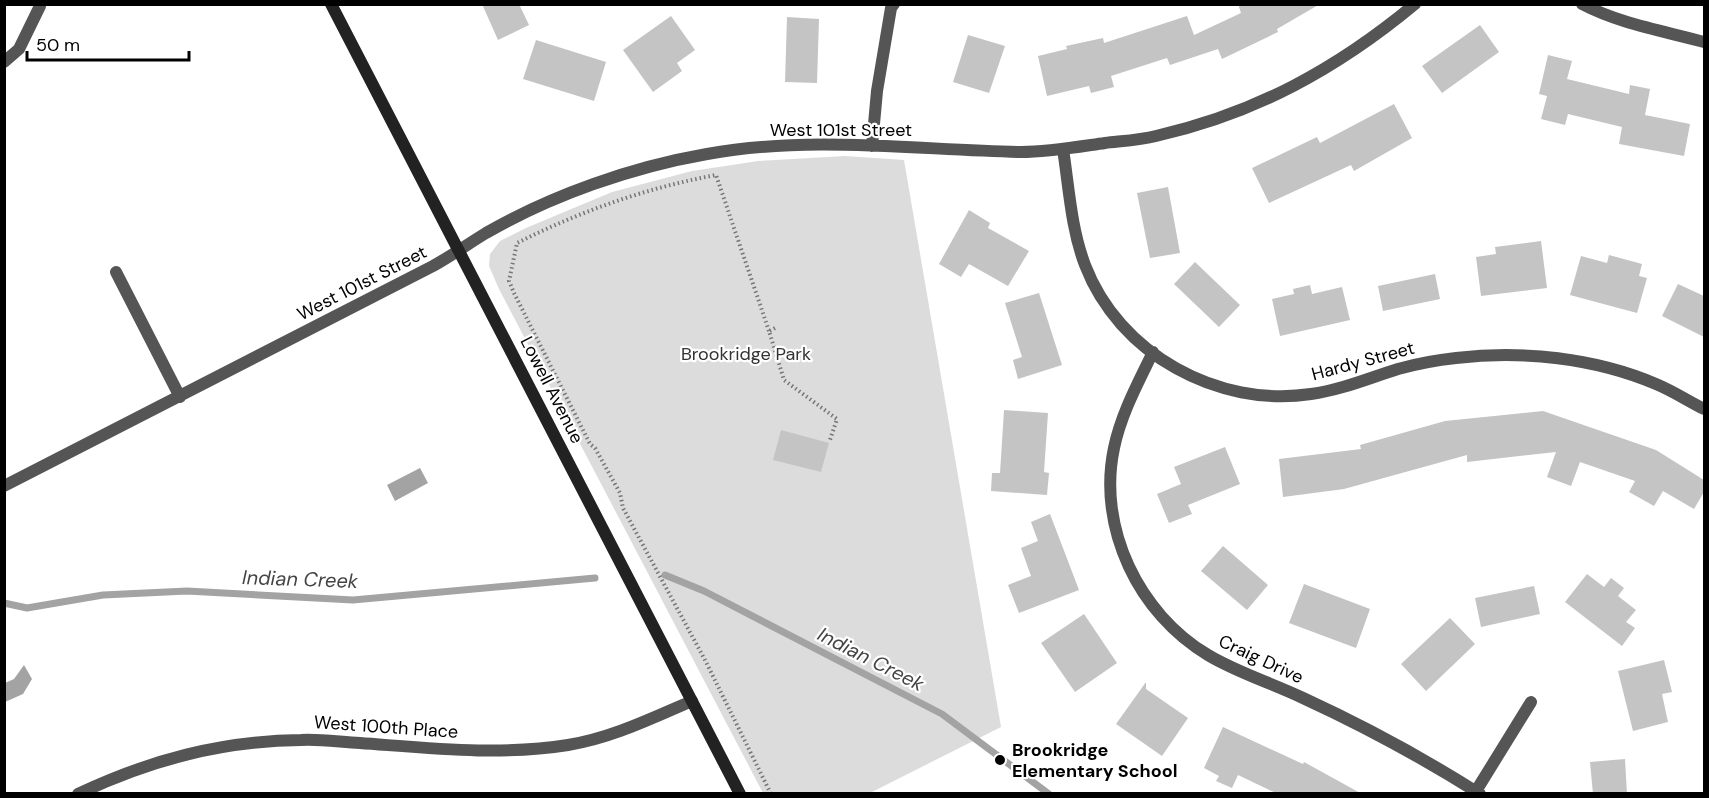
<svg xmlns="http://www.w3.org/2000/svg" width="1709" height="798" font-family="'DM Sans',sans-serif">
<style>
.green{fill:#dcdcdc}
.water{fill:#a3a3a3}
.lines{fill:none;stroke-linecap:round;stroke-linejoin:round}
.stream{stroke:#a3a3a3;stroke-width:7}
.building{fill:#c4c4c4}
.path{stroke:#777;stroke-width:4;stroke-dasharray:1.5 3;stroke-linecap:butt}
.street{stroke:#555;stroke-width:12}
.secondary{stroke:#222;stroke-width:12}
.poi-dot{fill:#000;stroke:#fff;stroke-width:2}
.labels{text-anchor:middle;stroke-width:4.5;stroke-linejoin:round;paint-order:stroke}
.street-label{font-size:18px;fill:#000;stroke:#fff}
.park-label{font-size:18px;fill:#333;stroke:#fff}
.poi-label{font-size:18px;font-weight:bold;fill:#000;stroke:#fff;text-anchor:start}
.water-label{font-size:20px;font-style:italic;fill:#444;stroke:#fff}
</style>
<rect width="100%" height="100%" fill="#fff"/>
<path class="green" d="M 845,156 L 904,160 L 1001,727 L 870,793 L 763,793 L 499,289 L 489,266 L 490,254 L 500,241 L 526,228 L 612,192 L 692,171 L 758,161 Z"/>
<path class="water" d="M 420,468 L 428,483 L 395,501 L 387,485 Z
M 24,665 L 32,679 L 23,694 L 5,702 L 5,683 L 14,679 Z"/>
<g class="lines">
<path class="stream" d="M 665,575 L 704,591 L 942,714 L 1049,794
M 4,603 L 27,608 L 103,595 L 187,591 L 353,600 L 595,578"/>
</g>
<path class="building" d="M 482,4 L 519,4 L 529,25 L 498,40 Z
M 1238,4 L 1320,4 L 1277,29 L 1278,32 L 1222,59 L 1218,49 L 1170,65 L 1167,58 L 1111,76 L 1114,87 L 1091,93 L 1089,86 L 1047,96 L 1038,56 L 1067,49 L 1066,46 L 1103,38 L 1104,43 L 1187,16 L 1194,35 L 1241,13 Z
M 671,16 L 695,50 L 677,63 L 682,71 L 653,92 L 623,50 Z
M 787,17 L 819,19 L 817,83 L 785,82 Z
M 1480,25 L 1499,52 L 1442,93 L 1422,66 Z
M 968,35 L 1005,46 L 989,93 L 953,82 Z
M 536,40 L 606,62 L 594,101 L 523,79 Z
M 1548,55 L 1572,61 L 1567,79 L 1629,94 L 1630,85 L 1650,89 L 1645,115 L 1690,124 L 1684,156 L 1619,144 L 1622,127 L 1568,114 L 1565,125 L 1541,119 L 1547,96 L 1539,94 Z
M 1394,104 L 1412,138 L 1354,171 L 1351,165 L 1269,203 L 1252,168 L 1317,137 L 1320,143 Z
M 1168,187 L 1180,253 L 1150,258 L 1137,193 Z
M 969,210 L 990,223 L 988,228 L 1029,251 L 1008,286 L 969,264 L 961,277 L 939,264 Z
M 1541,241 L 1547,288 L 1481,296 L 1476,257 L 1496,254 L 1495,247 Z
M 1609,255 L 1642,264 L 1639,276 L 1647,278 L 1637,313 L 1570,295 L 1581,256 L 1607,263 Z
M 1195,262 L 1240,305 L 1219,327 L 1174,284 Z
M 1435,274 L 1440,299 L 1383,311 L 1378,286 Z
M 1678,284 L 1704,296 L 1704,337 L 1662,316 Z
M 1310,285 L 1312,294 L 1342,287 L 1350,320 L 1280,336 L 1272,299 L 1294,294 L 1293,289 Z
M 1039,293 L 1062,365 L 1018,379 L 1013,360 L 1022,357 L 1005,303 Z
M 1004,410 L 1048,413 L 1044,472 L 1049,473 L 1047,495 L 991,491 L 992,473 L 1000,473 Z
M 1543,411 L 1656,450 L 1704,480 L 1704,492 L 1694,509 L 1663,491 L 1654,506 L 1629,492 L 1635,481 L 1580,462 L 1571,486 L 1547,477 L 1556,452 L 1467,462 L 1467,455 L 1344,489 L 1283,497 L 1279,459 L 1361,449 L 1360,445 L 1445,421 Z
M 781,430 L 829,443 L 821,472 L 773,460 Z
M 1225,447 L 1240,484 L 1188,505 L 1192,514 L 1169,523 L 1157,494 L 1181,484 L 1174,467 Z
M 1050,514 L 1079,590 L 1019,613 L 1008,585 L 1031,576 L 1021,548 L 1038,541 L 1031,522 Z
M 1223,546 L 1268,585 L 1247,610 L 1201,571 Z
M 1587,574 L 1604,587 L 1611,578 L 1624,588 L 1618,596 L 1636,610 L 1626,622 L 1635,628 L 1622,646 L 1565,602 Z
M 1304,584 L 1370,609 L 1356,648 L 1289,623 Z
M 1534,586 L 1540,614 L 1481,627 L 1475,598 Z
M 1084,614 L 1117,663 L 1075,692 L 1041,643 Z
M 1450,618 L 1475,644 L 1426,691 L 1401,664 Z
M 1664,660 L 1672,692 L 1662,694 L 1668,722 L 1633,731 L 1618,671 Z
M 1146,682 L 1146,689 L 1188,718 L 1162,756 L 1116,724 Z
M 1223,727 L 1303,764 L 1304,762 L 1362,794 L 1278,794 L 1238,775 L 1232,788 L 1216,781 L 1219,776 L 1204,768 Z
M 1625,759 L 1627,794 L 1593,794 L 1590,762 Z"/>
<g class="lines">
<path class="path" d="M 775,328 L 769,331 L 784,380 L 837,419 L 830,440
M 769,331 L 716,175 C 646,188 581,211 517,243 L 509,281 L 514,293 L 590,444 L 595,448 L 620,493 L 623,508 L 705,660 L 771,794"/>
<path class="street" d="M 1582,4 C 1620,24 1664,31 1704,42
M 4,62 L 19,49 L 40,6
M 872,146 L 877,91 L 891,8 L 894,4
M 1063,149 C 1069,188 1071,228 1085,265 C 1119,354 1218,408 1311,394 C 1341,390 1369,378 1398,369 C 1416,364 1437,360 1456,358 C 1522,350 1595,358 1656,384 C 1673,391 1688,401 1704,409
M 116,272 L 180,397
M 1153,352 C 1138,383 1121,414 1114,448 C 1097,528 1139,614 1208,655 C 1238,673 1272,683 1303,698 C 1364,726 1423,758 1480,794
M 4,486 L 433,266 C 451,256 468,244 486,233 C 552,195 632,167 707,154 C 811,135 917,150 1021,152 C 1049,152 1077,147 1105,143 C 1122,141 1140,140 1156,136 C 1255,114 1338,68 1415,4
M 1476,791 L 1531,702
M 78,794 C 150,760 221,741 301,740 C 320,739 340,742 360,743 C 429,748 499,756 568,745 C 612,738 652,718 692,701"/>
<path class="secondary" d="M 331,4 L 740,794"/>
</g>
<circle class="poi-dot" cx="1000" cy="760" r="6"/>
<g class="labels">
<g class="street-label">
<text x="841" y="136">West 101st Street</text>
<text transform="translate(362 283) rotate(-27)" y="6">West 101st Street</text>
<text transform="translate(1363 361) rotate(-15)" y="6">Hardy Street</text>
<text transform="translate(552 390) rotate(63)" y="6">Lowell Avenue</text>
<text transform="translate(1261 659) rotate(25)" y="6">Craig Drive</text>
<text transform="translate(386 727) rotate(4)" y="6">West 100th Place</text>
</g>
<g class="park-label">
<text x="746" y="360">Brookridge Park</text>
</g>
<g class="poi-label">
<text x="1012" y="756">Brookridge<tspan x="1012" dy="21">Elementary School</tspan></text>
</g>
<g class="water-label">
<text transform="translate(300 579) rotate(2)" y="7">Indian Creek</text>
<text transform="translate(871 659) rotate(27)" y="7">Indian Creek</text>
</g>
</g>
<rect width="1709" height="798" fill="none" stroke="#000000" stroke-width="12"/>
<path d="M27 51v9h162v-9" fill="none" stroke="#000000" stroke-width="3"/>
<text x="36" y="51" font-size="18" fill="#000000" stroke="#ffffff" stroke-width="4.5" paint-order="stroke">50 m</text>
</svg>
